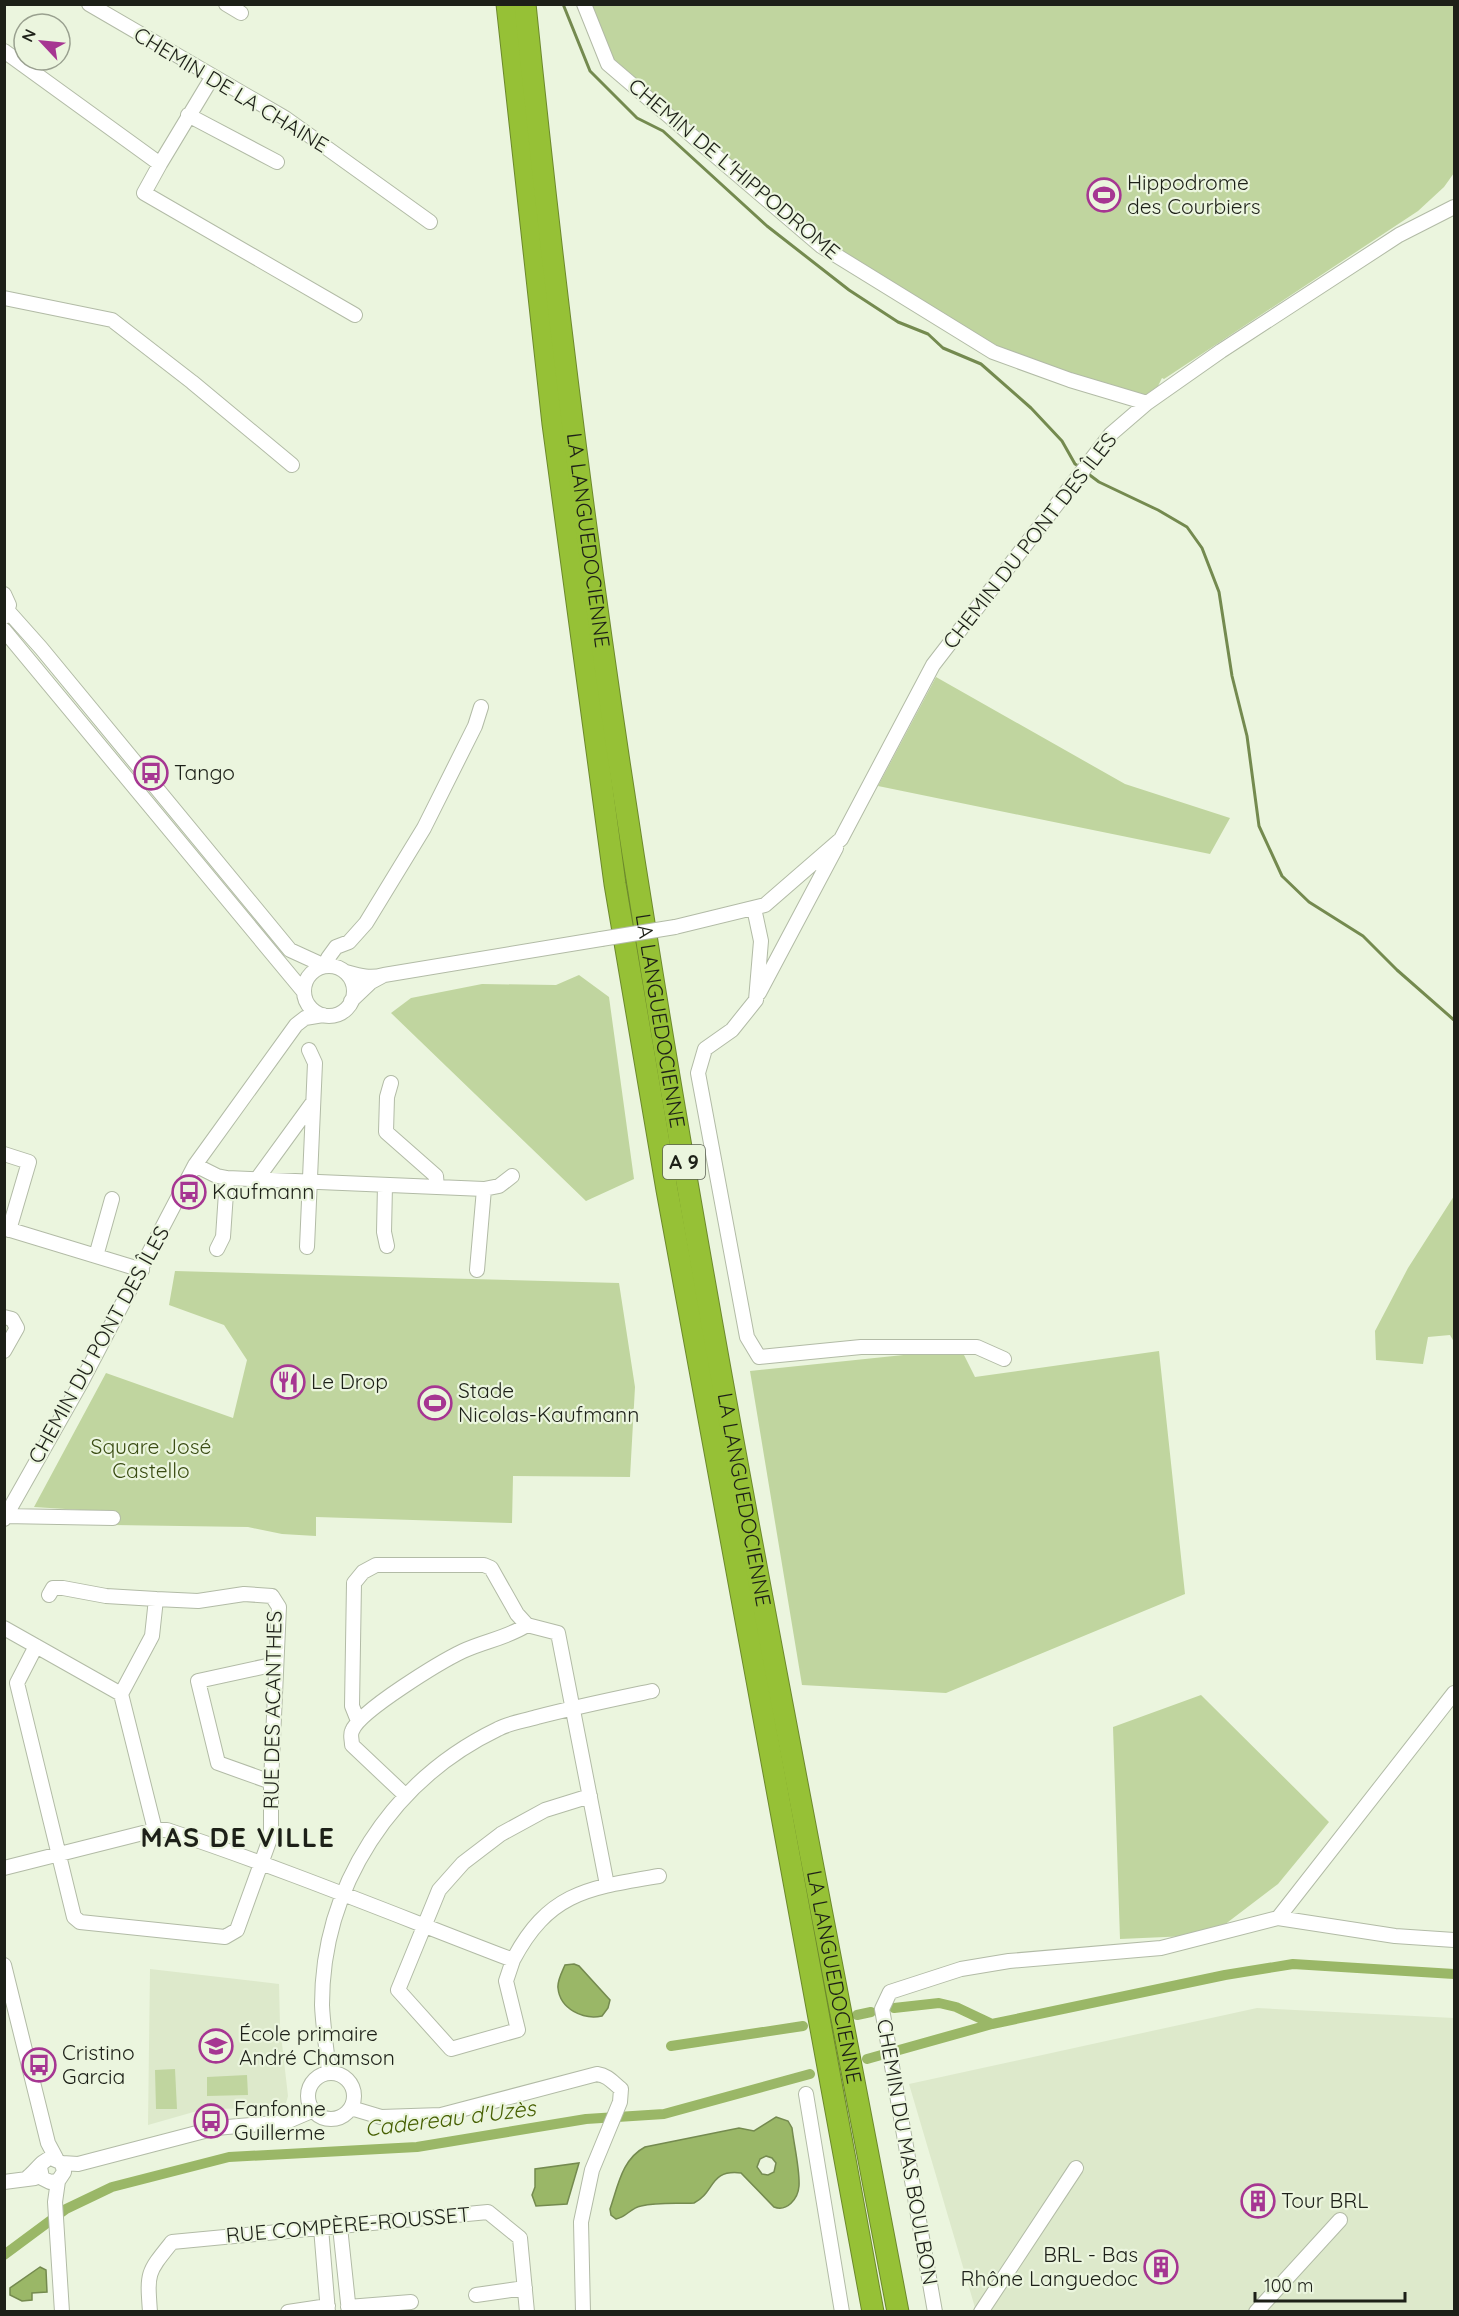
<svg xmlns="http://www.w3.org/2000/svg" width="1459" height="2316" font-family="Quicksand,sans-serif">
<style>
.built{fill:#dde9cb}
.green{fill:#c0d59f}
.water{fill:#9ab767;stroke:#748a4f;stroke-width:1.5;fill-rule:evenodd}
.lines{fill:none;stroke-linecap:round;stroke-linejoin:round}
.stream{stroke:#748a4f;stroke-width:3}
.canal{stroke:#9ab767;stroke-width:10}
.minor-casing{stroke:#b2bba6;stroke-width:16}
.highway-casing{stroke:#6c892c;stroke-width:23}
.minor{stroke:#fff;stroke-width:14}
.highway{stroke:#96c136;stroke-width:21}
.minor-bridge-casing{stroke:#b2bba6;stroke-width:16;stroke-linecap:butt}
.minor-bridge{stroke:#fff;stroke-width:14}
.labels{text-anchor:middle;stroke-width:4.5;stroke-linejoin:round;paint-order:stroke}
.shield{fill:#ebf5de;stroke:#5b6053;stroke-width:1.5}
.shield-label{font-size:20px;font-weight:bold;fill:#1d2018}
.street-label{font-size:21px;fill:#1d2018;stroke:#ebf5de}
.poi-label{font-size:21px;fill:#1d2018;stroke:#ebf5de;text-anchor:start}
.park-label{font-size:21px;fill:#3a4c13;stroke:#ebf5de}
.water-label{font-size:22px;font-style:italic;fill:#476003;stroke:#ebf5de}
.district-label{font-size:27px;font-weight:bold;letter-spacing:1.5px;fill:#1d2018;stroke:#ebf5de}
</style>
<rect width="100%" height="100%" fill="#ebf5de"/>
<path class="built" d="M 150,1969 L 279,1984 L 280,2026 L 288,2096 L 286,2103 L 280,2108 L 204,2109 L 148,2125 Z
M 1257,2008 L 1454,2018 L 1454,2311 L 976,2311 L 909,2084 Z"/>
<path class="green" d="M 589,5 L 1454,5 L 1454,173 L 1444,187 L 1418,211 L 1164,379 L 1162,378 L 1158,386 L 1141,398 L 997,350 L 998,346 L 925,307 L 835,248 L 731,161 L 610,56 Z
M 936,677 L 1125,784 L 1230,818 L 1210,854 L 878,786 Z
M 579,975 L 609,997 L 634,1179 L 586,1201 L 391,1013 L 411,998 L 482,984 L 556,985 Z
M 1454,1196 L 1454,1342 L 1450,1335 L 1428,1337 L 1423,1364 L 1376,1360 L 1375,1331 L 1408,1268 Z
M 175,1271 L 619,1283 L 635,1387 L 630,1477 L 513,1476 L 512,1523 L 316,1517 L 316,1536 L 282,1534 L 248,1527 L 113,1525 L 112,1512 L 34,1507 L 106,1373 L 233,1418 L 247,1360 L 224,1325 L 169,1305 Z
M 961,1349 L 975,1377 L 1159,1351 L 1185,1594 L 946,1693 L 802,1685 L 750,1371 Z
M 1201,1695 L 1329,1822 L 1278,1884 L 1211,1935 L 1120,1939 L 1113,1727 Z
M 175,2069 L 177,2109 L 156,2109 L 155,2070 Z
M 247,2075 L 248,2095 L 207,2096 L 207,2077 Z"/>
<path class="water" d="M 574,1964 L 579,1966 L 610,2000 L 608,2008 L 602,2016 C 583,2020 560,2009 558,1988 C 557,1981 562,1972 565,1965 Z
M 776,2117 L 788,2121 L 792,2128 C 794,2145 800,2170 799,2186 C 798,2199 787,2212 774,2207 L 741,2173 C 709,2169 715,2193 694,2203 C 677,2204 658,2202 641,2206 C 630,2208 627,2217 616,2219 L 611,2215 L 610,2209 C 618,2186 622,2159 645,2147 L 739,2128 L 754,2131 ZM 766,2156 L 772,2158 L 776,2163 L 774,2172 L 768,2175 L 762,2174 L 757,2167 L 760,2159 Z
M 579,2163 L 567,2204 L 536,2206 L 532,2195 L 535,2187 L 535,2169 Z
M 40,2267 L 46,2270 L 47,2292 L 32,2293 L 32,2300 L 22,2301 L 10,2295 L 10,2288 Z"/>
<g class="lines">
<path class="stream" d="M 563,4 L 590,71 L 637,118 L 663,131 L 767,226 L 849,290 L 898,322 L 928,334 L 943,348 L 981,364 L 1031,408 L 1062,441 L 1075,464 L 1080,467
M 1087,473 L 1099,482 L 1158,510 L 1187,527 L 1202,548 L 1219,592 L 1232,676 L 1247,736 L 1259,826 L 1282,876 L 1309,902 L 1363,936 L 1397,970 L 1454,1020"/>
<path class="canal" d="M 894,2008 L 939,2003 L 956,2007 L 992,2024
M 857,2015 L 871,2012
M 671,2046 L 803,2026
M 867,2059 L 992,2024 L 1225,1975 L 1293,1964 L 1454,1974
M 4,2255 L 66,2209 L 112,2187 L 229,2157 L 417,2147 L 586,2119 L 664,2114 L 810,2074"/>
<g class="minor-casing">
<path id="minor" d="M 89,4 L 285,118 L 430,222
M 226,4 L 241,13
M 584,4 L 608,64 L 821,246 L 993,352 L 1070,380 L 1147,403
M 4,51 L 160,164 L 144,193 L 355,315
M 188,115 L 277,162
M 160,164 L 213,76
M 4,298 L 112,320 L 192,382 L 292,465
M 4,594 L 9,605 L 4,617
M 8,611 L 41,648 L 290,950 L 325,966
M 4,630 L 304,992
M 754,908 L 761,941 L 756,1000 L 732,1030 L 705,1049 L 698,1073 L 747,1337 L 759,1357 L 861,1347 L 977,1347 L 1004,1359
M 675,927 L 765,905 L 841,839 L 933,665 L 1111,434 L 1147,403 L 1221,351 L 1399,235 L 1454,207
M 330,965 L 328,958 L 336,947 L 349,942 L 366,923 L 424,828 L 475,726 L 481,707
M304 991a25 25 0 1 1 50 0a25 25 0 1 1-50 0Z
M 346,972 C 360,976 370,979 384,975 L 371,982 L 351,1001
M 384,975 L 601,939
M 759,993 L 836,848
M 391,1083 L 387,1097 L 386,1132 L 436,1176 L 437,1187
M 4,1154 L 29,1162 L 9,1230
M 195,1165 L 217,1176 L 227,1178 L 484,1189 L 499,1186 L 512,1176
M 257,1179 L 313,1102
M 385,1185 L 384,1232 L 387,1246
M 4,1228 L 142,1270
M 307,1247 L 315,1063 L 309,1050
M 217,1249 L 223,1237 L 227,1178
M 96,1256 L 112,1199
M 477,1270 L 484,1189
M 4,1317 L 12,1319 L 17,1328 L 4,1351
M 4,1516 L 113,1518
M 4,1519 L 82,1381 L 195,1165 L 296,1025 L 305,1018 L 323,1015
M 49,1595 L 53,1588 L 63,1588 L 106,1596 L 156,1599
M 4,1628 L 121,1694 L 155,1830 L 167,1830 C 284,1869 398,1916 513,1960 L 506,1981 L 518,2030 L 451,2049 L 398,1990 L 439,1890 L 463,1863 L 501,1834 L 545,1810 L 590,1796
M 36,1646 L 17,1683 L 74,1917 L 80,1922 L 225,1937 L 237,1930 L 271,1836 L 271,1782 L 279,1607 L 272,1596 L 244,1594 L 198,1601 L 156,1599 L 152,1636 L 121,1694
M 358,1721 L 352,1706 L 354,1583 L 363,1572 L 376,1565 L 484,1565 L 491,1568 L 517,1614 L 527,1625 L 558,1633 L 607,1885
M 271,1782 L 218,1763 L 198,1681 L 276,1664
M 406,1796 L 352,1745 C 352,1740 350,1735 352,1731 C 359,1711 442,1661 463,1651 C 484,1641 507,1638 527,1625
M 4,1868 L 155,1830
M 1278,1918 L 1395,1936 L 1454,1940
M 513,1960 C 549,1892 588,1888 659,1876
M 4,1965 L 48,2143 L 56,2158
M 329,2073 C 327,2051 323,2028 322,2005 C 322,1886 392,1780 498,1729 C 509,1723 524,1721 537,1717 C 575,1707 614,1699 652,1691
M308 2096a23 23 0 1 1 46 0a23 23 0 1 1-46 0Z
M 806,2094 L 842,2312
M 351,2108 L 381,2117 L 441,2115 L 597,2074 C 609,2076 612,2082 621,2089 L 620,2102 L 592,2170 L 581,2222 L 583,2312
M 62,2163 L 78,2164 L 216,2128 L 286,2122 L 314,2110
M 28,2177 C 36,2171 42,2160 51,2158 L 62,2163 L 64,2172 L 58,2181 L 50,2182 L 42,2178 L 40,2167
M 58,2181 L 55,2202 L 62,2312
M 4,2182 L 35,2178
M 340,2227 L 349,2312
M 321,2228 L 328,2312
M 476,2295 L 525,2288
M 348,2307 L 411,2302
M 150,2312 C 147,2272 147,2273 172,2242 L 488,2212 L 520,2238 L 527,2312
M 288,2312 L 328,2306
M 935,2312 L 882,2009 L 890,1992 L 961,1969 L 1009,1961 L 1161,1948 L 1278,1918 L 1454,1693
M 981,2312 L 1076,2168
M 1256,2312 L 1340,2220"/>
</g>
<g class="highway-casing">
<g id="highway">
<path d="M 507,4 L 553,424 L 615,884 L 667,1190 L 873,2312"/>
<path id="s1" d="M 525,4 C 557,320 597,635 648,948 C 721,1404 812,1858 898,2312"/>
</g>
</g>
<use href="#minor" class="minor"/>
<use href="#highway" class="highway"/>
<g class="minor-bridge-casing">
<path id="minor-bridge" d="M 601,939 L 675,927"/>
</g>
<use href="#minor-bridge" class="minor-bridge"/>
</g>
<defs>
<g id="stadium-ring" transform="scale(1.725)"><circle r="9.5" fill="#ebf5de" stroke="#a63692" stroke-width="1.5"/><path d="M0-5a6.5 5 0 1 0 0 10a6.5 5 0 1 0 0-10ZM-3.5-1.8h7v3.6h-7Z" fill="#a63692"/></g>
<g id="bus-ring" transform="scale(1.725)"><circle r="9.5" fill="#ebf5de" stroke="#a63692" stroke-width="1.5"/><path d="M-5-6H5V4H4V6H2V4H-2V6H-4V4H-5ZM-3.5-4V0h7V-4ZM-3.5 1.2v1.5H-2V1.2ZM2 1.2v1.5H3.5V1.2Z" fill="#a63692"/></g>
<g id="restaurant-ring" transform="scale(1.725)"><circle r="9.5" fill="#ebf5de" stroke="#a63692" stroke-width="1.5"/><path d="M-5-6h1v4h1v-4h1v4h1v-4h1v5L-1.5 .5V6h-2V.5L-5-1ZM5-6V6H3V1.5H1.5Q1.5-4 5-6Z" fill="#a63692"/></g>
<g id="school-ring" transform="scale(1.725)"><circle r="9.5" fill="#ebf5de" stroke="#a63692" stroke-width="1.5"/><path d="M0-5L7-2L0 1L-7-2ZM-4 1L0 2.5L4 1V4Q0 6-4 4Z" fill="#a63692"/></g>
<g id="building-ring" transform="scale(1.725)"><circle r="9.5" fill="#ebf5de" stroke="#a63692" stroke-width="1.5"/><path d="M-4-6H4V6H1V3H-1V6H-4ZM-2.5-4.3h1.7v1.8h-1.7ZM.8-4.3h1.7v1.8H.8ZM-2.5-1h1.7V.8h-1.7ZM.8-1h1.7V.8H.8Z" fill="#a63692"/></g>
</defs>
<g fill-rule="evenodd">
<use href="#stadium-ring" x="1104" y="195"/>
<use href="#bus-ring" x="151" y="773"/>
<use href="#bus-ring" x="189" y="1192"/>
<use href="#restaurant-ring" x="288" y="1382"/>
<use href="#stadium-ring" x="435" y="1403"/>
<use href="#school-ring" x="216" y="2046"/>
<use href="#bus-ring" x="39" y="2065"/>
<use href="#bus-ring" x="211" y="2121"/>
<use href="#building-ring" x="1258" y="2201"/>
<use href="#building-ring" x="1161" y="2267"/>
</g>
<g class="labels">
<rect class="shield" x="663" y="1145" width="42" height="34" rx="4.5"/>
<g class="shield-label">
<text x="684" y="1169">A 9</text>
</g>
<g class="street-label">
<text transform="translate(231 90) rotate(31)" y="7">CHEMIN DE LA CHAINE</text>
<text transform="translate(734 169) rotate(40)" y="7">CHEMIN DE L'HIPPODROME</text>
<text dy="7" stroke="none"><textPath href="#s1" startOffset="540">LA LANGUEDOCIENNE</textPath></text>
<text transform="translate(1030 541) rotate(-52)" y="7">CHEMIN DU PONT DES ÎLES</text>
<text dy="7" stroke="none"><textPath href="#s1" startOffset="1026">LA LANGUEDOCIENNE</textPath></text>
<text transform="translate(99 1345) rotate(-61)" y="7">CHEMIN DU PONT DES ÎLES</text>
<text dy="7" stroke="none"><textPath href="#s1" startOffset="1512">LA LANGUEDOCIENNE</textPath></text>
<text transform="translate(273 1710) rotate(-89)" y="7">RUE DES ACANTHES</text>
<text dy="7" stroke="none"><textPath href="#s1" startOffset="1998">LA LANGUEDOCIENNE</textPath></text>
<text transform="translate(907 2152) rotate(80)" y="7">CHEMIN DU MAS BOULBON</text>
<text transform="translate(348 2225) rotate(-5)" y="7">RUE COMPÈRE-ROUSSET</text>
</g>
<g class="poi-label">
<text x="1127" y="190">Hippodrome<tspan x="1127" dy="24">des Courbiers</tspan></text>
<text x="174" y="780">Tango</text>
<text x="212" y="1199">Kaufmann</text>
<text x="311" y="1389">Le Drop</text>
<text x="458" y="1398">Stade<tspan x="458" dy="24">Nicolas-Kaufmann</tspan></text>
<text x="239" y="2041">École primaire<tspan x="239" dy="24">André Chamson</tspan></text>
<text x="62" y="2060">Cristino<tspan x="62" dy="24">Garcia</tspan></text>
<text x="234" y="2116">Fanfonne<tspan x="234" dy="24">Guillerme</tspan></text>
<text x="1281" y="2208">Tour BRL</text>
<text x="1138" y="2262" text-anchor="end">BRL - Bas<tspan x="1138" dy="24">Rhône Languedoc</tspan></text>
</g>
<g class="park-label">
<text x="151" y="1454">Square José<tspan x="151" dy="24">Castello</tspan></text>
</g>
<g class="water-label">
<text transform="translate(450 2118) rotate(-7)" y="8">Cadereau d'Uzès</text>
</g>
<g class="district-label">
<text x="238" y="1847">MAS DE VILLE</text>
</g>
</g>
<rect width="1459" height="2316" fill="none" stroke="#1d2018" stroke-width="12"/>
<g transform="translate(42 42) rotate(296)"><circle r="28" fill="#ebf5de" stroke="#99a08f" stroke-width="1.5"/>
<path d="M0-4.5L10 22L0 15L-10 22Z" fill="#a63692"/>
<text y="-9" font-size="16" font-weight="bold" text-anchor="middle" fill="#1d2018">N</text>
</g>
<path d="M1255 2292v9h150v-9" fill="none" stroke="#1d2018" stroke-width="3"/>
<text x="1264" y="2292" font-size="18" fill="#1d2018" stroke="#ebf5de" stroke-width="4.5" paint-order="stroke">100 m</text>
</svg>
